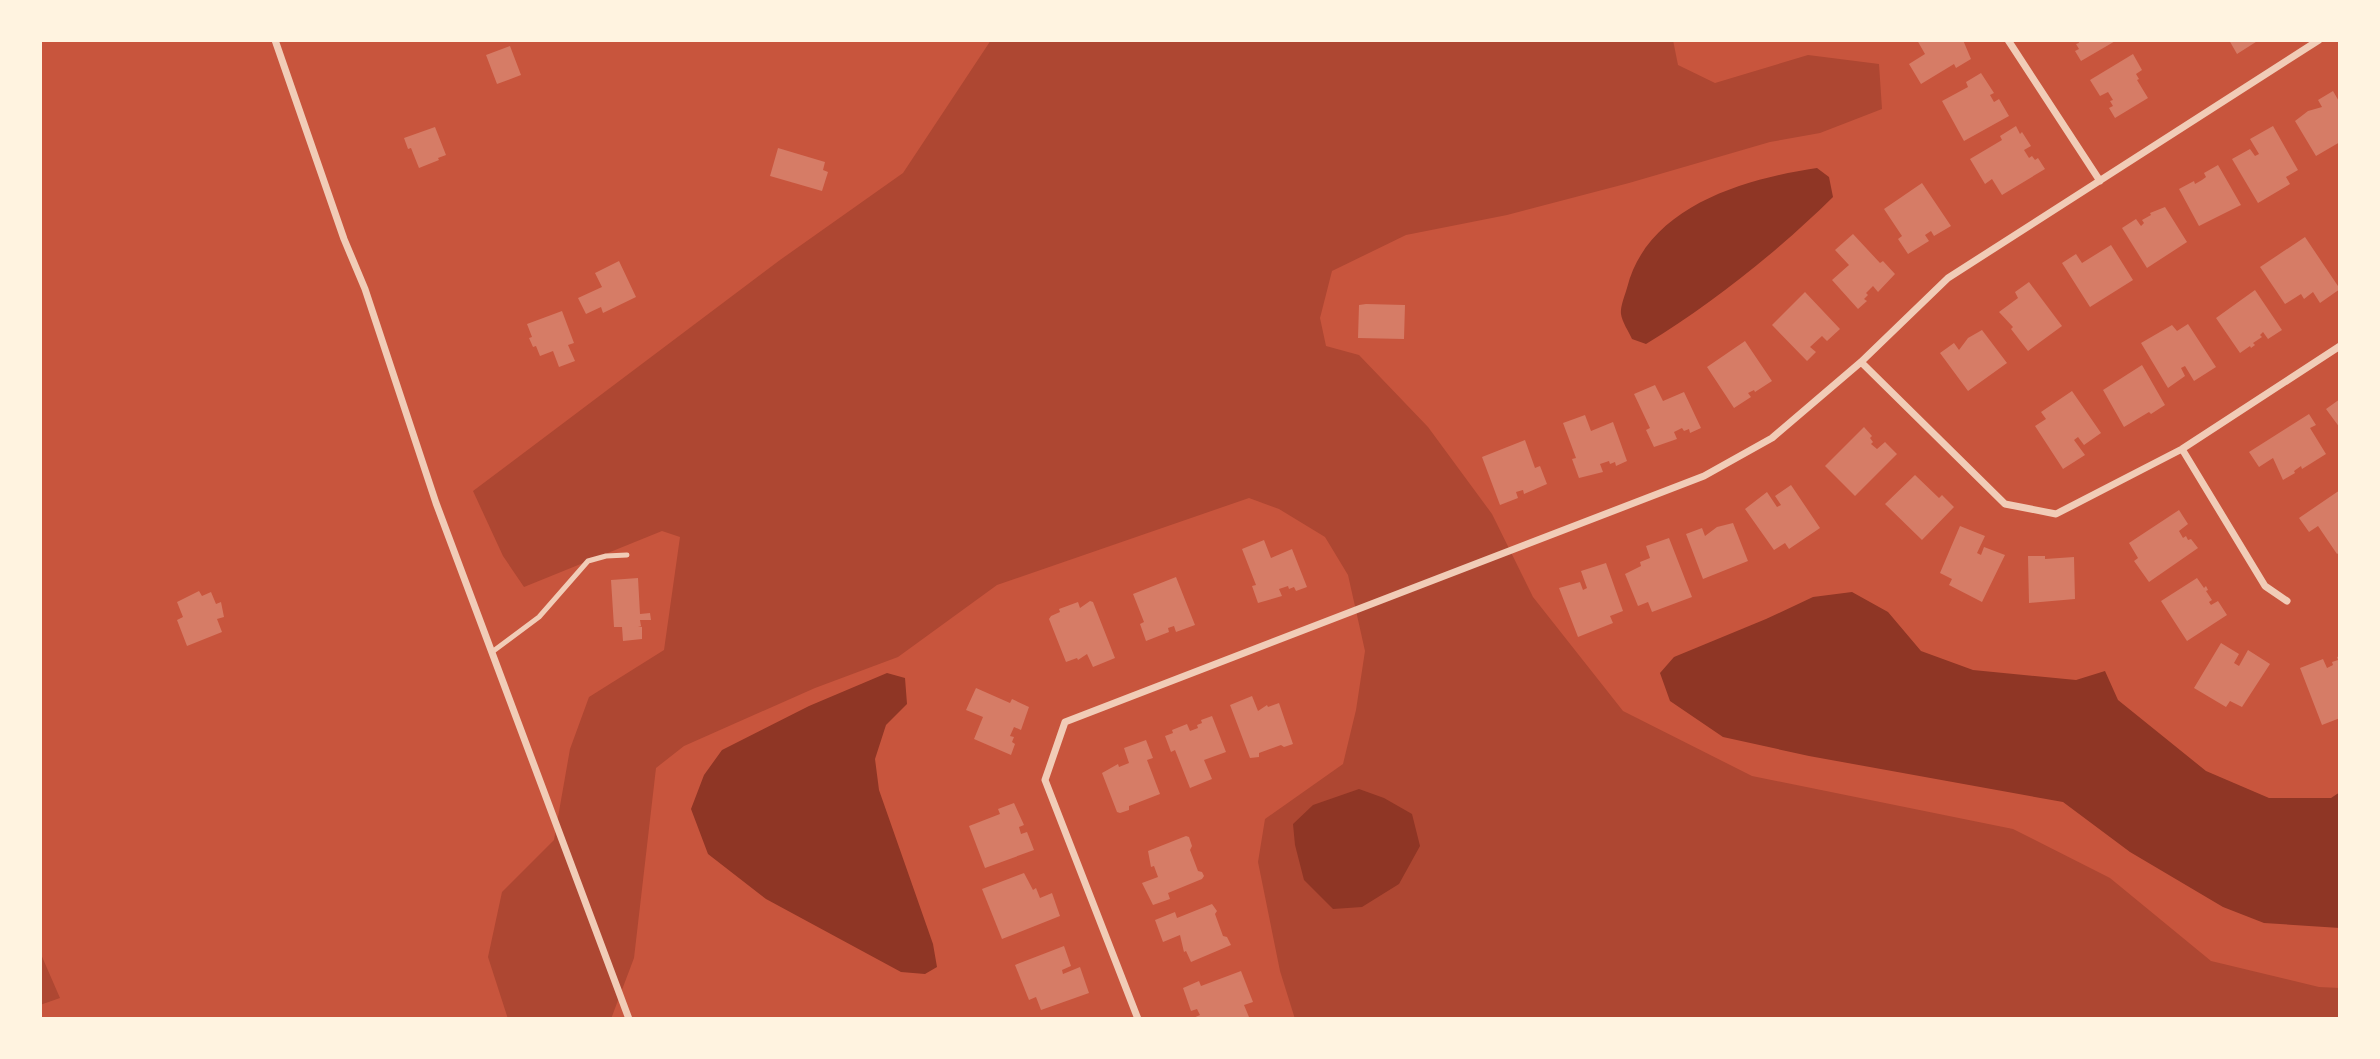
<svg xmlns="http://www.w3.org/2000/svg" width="2380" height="1059" font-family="Barlow,sans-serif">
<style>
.green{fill:#ae4732}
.water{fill:#8f3625}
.building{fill:#d67c66}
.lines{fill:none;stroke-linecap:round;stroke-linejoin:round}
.service{stroke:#f1ccb7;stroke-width:5}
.minor{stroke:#f1ccb7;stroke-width:7}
</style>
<rect width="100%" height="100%" fill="#c8553d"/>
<path class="green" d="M 991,40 L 1673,40 L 1678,65 L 1715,83 L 1808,55 L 1879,64 L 1882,109 L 1820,133 L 1770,142 L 1629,183 L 1507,215 L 1406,235 L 1332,271 L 1320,318 L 1326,346 L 1359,355 L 1428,427 L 1492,514 L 1533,597 L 1623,711 L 1752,776 L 2013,829 L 2110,878 L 2211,961 L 2319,987 L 2340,988 L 2340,1019 L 1295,1019 L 1280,971 L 1258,862 L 1265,819 L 1343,764 L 1356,710 L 1365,651 L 1348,575 L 1325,537 L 1279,509 L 1249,498 L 997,585 L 898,657 L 815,688 L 684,746 L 656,768 L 634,958 L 611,1019 L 508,1019 L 488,957 L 502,892 L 554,840 L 570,749 L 589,697 L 664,650 L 680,537 L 662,531 L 524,587 L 503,556 L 473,491 L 780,260 L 903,173 Z
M 40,952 L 60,998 L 40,1005 Z"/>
<path class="water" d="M 1817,168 L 1829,177 L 1833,197 C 1777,252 1713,303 1646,344 L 1632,339 C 1629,332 1622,322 1621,314 C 1620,307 1625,295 1627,288 C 1647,207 1743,179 1817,168 Z
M 1852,592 L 1888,612 L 1921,651 L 1973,670 L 2076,680 L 2105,671 L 2118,700 L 2206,771 L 2269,798 L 2331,798 L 2340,792 L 2340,928 L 2264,923 L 2223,907 L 2130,852 L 2063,802 L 1809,756 L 1723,737 L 1670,701 L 1660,673 L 1674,657 L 1766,619 L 1813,597 Z
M 887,673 L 905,678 L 907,704 L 886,725 L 875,759 L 879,790 L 933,944 L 937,967 L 925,974 L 901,972 L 766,899 L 708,854 L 691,809 L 704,775 L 722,750 L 809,706 Z
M 1359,789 L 1384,798 L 1412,814 L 1420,846 L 1399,884 L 1362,907 L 1333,909 L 1304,880 L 1295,845 L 1293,824 L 1313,805 Z"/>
<path class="building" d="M 1917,40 L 1963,40 L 1971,59 L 1956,68 L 1954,64 L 1921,84 L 1909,64 L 1925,54 Z
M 2078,40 L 2117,40 L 2081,61 L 2075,51 L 2079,49 L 2076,44 L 2079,43 Z
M 2229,40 L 2259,40 L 2237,54 Z
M 510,46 L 521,75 L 497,84 L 486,55 Z
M 2133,54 L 2142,70 L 2136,74 L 2139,79 L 2137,80 L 2148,98 L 2115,118 L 2109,108 L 2113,106 L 2110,101 L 2113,100 L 2108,92 L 2100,96 L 2090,80 Z
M 1981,73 L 1994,93 L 1990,95 L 1994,102 L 1999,99 L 2009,116 L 1964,141 L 1942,101 L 1968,87 L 1966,82 Z
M 2333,91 L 2340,103 L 2340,142 L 2316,156 L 2295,121 L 2308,111 L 2322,107 L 2318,100 Z
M 2016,126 L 2020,134 L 2022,132 L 2031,146 L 2024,150 L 2029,158 L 2032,156 L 2035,160 L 2038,158 L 2045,169 L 2002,195 L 1992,179 L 1985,184 L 1970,159 L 2002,140 L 2000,136 Z
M 2273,126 L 2298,170 L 2286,177 L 2290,184 L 2258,203 L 2232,159 L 2250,149 L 2255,156 L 2259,154 L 2250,139 Z
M 435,127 L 446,155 L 438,158 L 439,160 L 419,168 L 411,148 L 408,149 L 404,138 Z
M 778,148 L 825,162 L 823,170 L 828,172 L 822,191 L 770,176 Z
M 2218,165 L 2241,205 L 2199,226 L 2179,189 L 2194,181 L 2195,184 L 2202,180 L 2206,177 L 2204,173 Z
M 1922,183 L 1951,226 L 1934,236 L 1931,231 L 1925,235 L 1929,241 L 1908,254 L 1898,239 L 1902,236 L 1884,209 Z
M 2165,207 L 2187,242 L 2147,268 L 2122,228 L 2136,219 L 2141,226 L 2144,223 L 2142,220 L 2151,215 L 2150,213 Z
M 1853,234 L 1880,263 L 1883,261 L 1895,274 L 1878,292 L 1873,286 L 1866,293 L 1868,295 L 1864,299 L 1867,301 L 1858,309 L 1832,280 L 1849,265 L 1835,250 Z
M 2305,237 L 2340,289 L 2320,303 L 2313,292 L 2304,299 L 2301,294 L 2285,304 L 2260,267 Z
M 2111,245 L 2133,280 L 2090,307 L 2062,263 L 2076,254 L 2082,263 Z
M 619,261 L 636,297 L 603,313 L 601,307 L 586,314 L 578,298 L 602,287 L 595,273 Z
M 2029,282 L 2062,326 L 2028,351 L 2011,329 L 2013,327 L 1999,312 L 2018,298 L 2015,292 Z
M 2255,290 L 2282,330 L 2268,339 L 2263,332 L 2260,335 L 2262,337 L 2253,343 L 2255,345 L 2251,348 L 2250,346 L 2240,353 L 2216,318 Z
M 1805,292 L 1840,329 L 1827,341 L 1822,336 L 1810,347 L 1816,352 L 1807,361 L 1772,325 Z
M 1366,304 L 1405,305 L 1404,339 L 1358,338 L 1359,305 Z
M 562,311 L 574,343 L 568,345 L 575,361 L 559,367 L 553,351 L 540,356 L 536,346 L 533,347 L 529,338 L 532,337 L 527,324 Z
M 2188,324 L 2216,367 L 2194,381 L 2185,366 L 2181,368 L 2185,376 L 2168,388 L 2141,343 L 2172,325 L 2177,331 Z
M 1982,330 L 2007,363 L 1968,391 L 1940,353 L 1954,343 L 1959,350 L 1968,338 Z
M 1745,341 L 1772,381 L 1755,392 L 1754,390 L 1748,393 L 1751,397 L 1734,408 L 1707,367 Z
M 2142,365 L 2165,405 L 2151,414 L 2149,412 L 2124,427 L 2103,390 Z
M 1655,385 L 1663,401 L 1684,392 L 1701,428 L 1690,433 L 1689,429 L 1684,431 L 1682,428 L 1674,432 L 1677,439 L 1654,447 L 1646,430 L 1650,428 L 1634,394 Z
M 2072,391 L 2101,433 L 2084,445 L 2078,437 L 2074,440 L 2085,455 L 2063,469 L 2035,426 L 2046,419 L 2041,412 Z
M 2340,399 L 2340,428 L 2326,409 Z
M 2309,414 L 2316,425 L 2310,428 L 2326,454 L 2302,469 L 2301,466 L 2294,471 L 2295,473 L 2283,480 L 2273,458 L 2259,467 L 2249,452 Z
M 1585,415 L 1591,431 L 1613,422 L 1627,461 L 1616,466 L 1615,462 L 1610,464 L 1609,461 L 1600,464 L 1603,472 L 1579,478 L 1572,459 L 1576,458 L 1563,423 Z
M 1864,427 L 1872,436 L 1870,438 L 1873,442 L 1871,444 L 1877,449 L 1885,442 L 1897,454 L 1855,496 L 1825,466 Z
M 1525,440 L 1535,468 L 1540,466 L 1547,484 L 1524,494 L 1523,490 L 1516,492 L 1518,498 L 1500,505 L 1482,457 Z
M 1915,475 L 1939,498 L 1942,495 L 1954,507 L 1922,540 L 1885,504 Z
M 1791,485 L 1820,528 L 1789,549 L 1785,543 L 1774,550 L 1745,509 L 1767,492 L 1777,507 L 1781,505 L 1775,496 Z
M 2340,490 L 2340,552 L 2337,554 L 2318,526 L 2309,532 L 2299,518 Z
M 2179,510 L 2188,524 L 2179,531 L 2183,538 L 2186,536 L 2188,540 L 2191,539 L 2198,548 L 2149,582 L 2134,561 L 2138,558 L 2129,543 Z
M 1733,523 L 1748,561 L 1703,579 L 1686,534 L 1702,528 L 1705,536 L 1717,527 Z
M 1960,526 L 1985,536 L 1977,553 L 1981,555 L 1984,547 L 2005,555 L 1982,602 L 1949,585 L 1952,579 L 1940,573 Z
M 1669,538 L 1692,597 L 1652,612 L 1648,602 L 1638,606 L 1625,574 L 1641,566 L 1640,562 L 1650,558 L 1646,546 Z
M 1264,540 L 1271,558 L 1292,549 L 1307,587 L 1296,591 L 1294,587 L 1289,589 L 1288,586 L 1279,589 L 1282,596 L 1258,603 L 1252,586 L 1256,585 L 1242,549 Z
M 2028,556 L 2045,556 L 2045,559 L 2074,557 L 2075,599 L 2029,603 Z
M 1606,563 L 1623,611 L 1610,616 L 1613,623 L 1578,637 L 1559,588 L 1580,582 L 1583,590 L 1587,588 L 1581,571 Z
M 1176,577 L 1195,625 L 1176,632 L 1174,626 L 1168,628 L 1169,632 L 1146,641 L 1140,624 L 1144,622 L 1133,594 Z
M 638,578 L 640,614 L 650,613 L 651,620 L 640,620 L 641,626 L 638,626 L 642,627 L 642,639 L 623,641 L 622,627 L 614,627 L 611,580 Z
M 2197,578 L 2204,588 L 2206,586 L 2208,590 L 2206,591 L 2212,600 L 2209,602 L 2211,605 L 2218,601 L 2227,615 L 2187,641 L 2161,601 Z
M 199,591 L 202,596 L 211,592 L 216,604 L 221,602 L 224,617 L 217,619 L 222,632 L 187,646 L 177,620 L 183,617 L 177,602 Z
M 1090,601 L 1093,602 L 1115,658 L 1093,667 L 1087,654 L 1078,660 L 1077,658 L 1066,662 L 1049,619 L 1051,616 L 1060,612 L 1059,609 L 1078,602 L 1080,608 Z
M 2221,643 L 2239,654 L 2234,663 L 2239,666 L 2248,650 L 2270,664 L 2242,707 L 2230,701 L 2226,707 L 2194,688 Z
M 2340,656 L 2340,718 L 2322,725 L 2300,668 L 2323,659 L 2327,668 L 2333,665 L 2332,662 L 2338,660 L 2337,657 Z
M 976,688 L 1010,703 L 1012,699 L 1029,707 L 1021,730 L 1014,727 L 1010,736 L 1014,737 L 1012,742 L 1015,744 L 1011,755 L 974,739 L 983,717 L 966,710 Z
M 1252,696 L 1258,711 L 1267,705 L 1268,707 L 1279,703 L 1293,744 L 1284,747 L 1281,745 L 1259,753 L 1259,757 L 1250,758 L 1230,705 Z
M 1212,716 L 1226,752 L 1204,760 L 1212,779 L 1190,788 L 1175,750 L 1171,752 L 1165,736 L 1173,733 L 1172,730 L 1187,724 L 1190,731 L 1198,728 L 1197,725 L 1202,723 L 1201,720 Z
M 1146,740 L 1153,758 L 1147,760 L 1160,794 L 1129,806 L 1129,810 L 1120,813 L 1117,812 L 1102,773 L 1118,764 L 1119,767 L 1129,763 L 1124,748 Z
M 1014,803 L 1024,825 L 1019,827 L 1021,834 L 1027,832 L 1034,850 L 985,868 L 969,826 L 1000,814 L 998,809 Z
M 1186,836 L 1189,837 L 1192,846 L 1190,850 L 1198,871 L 1202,872 L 1204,876 L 1202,879 L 1168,893 L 1170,899 L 1153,905 L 1142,883 L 1158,877 L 1154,866 L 1151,867 L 1148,851 Z
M 1024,873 L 1033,890 L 1036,888 L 1040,898 L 1052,893 L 1060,916 L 1002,939 L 982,889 Z
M 1212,904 L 1217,911 L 1215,914 L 1223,936 L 1227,937 L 1231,945 L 1191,962 L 1186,951 L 1184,952 L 1180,935 L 1163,942 L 1155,920 L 1175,912 L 1177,918 Z
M 1064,946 L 1071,966 L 1062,970 L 1063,974 L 1080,967 L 1089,993 L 1041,1010 L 1036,997 L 1029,1000 L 1015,965 Z
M 1241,971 L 1253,1002 L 1244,1005 L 1249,1017 L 1191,1019 L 1200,1015 L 1197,1009 L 1191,1011 L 1183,988 L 1199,981 L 1201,986 Z"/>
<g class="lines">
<path class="service" d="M 492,652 L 539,617 L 588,561 L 606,556 L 627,555"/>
<path class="minor" d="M 275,40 L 344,239 L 365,289 L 436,503 L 629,1019
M 2008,40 L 2100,181
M 1861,362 L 2005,504 L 2056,514 L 2182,449 L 2340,346
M 2182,449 L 2265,586 L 2287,601
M 1138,1019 L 1045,780 L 1065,722 L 1704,476 L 1772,438 L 1861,362 L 1948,278 L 2319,40"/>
</g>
<rect width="2380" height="1059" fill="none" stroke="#fff3e0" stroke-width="84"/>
</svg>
